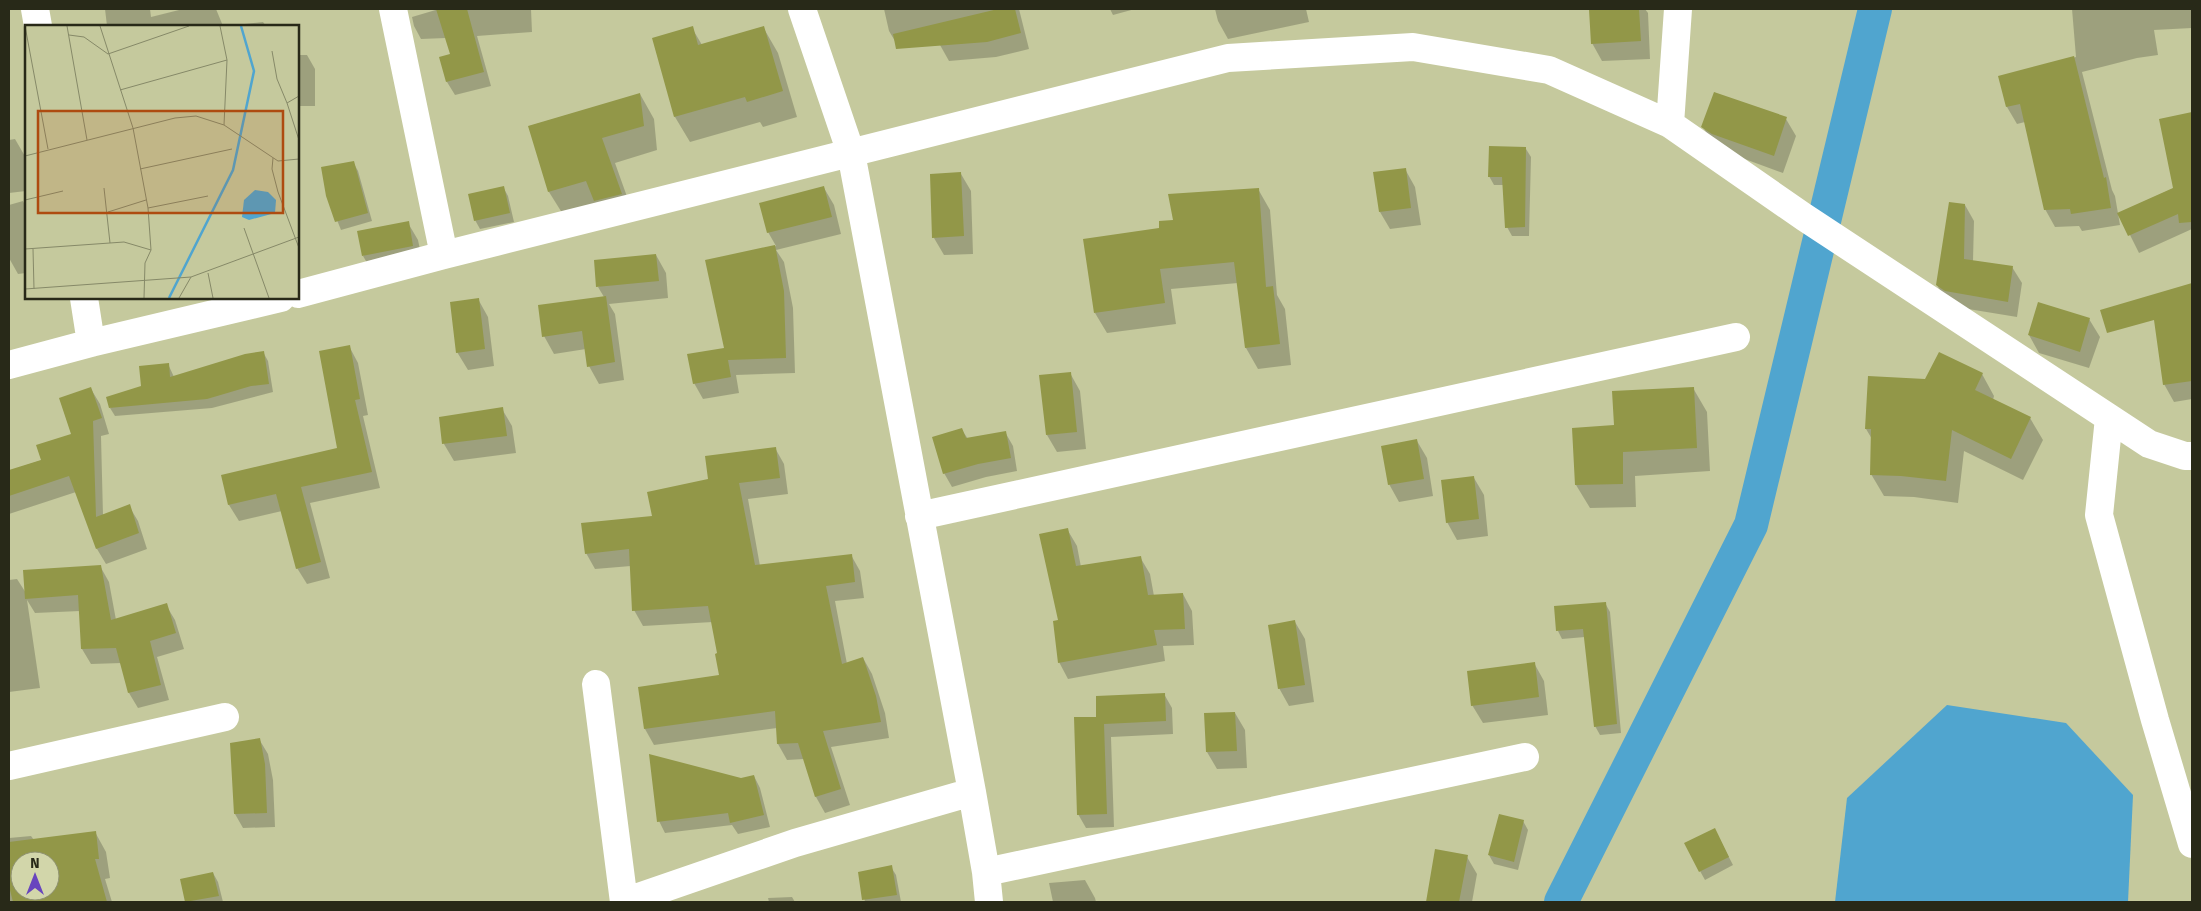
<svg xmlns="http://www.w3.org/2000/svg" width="2201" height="911" font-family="'Fira Sans',sans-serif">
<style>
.water{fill:#50a5cf}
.shadow{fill:#0003;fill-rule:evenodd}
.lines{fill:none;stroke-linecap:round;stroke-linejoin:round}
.canal{stroke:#50a5cf;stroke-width:34}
.building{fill:#929748;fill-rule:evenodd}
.minor{stroke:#fff;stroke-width:28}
.inset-river{fill:none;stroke:#50a5cf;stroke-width:2.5}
.inset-road{fill:none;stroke:#868968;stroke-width:1}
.view{fill:#ae4b10;fill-opacity:0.15;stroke:#ae4b10;stroke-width:2.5}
.inset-edge{fill:none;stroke:#282918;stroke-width:2.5}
</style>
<rect width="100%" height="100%" fill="#c5c99d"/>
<path class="water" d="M 1947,705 L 2066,723 L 2133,795 L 2128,902 L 1835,902 L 1847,798 Z"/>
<path class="shadow" d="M 105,9 L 150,9 L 151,17 L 183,9 L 216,9 L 223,26 L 107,26 Z
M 439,9 L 531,9 L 532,32 L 477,36 L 491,86 L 455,95 L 447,82 L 441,58 L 452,55 L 446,38 L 421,39 L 414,26 L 412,17 Z
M 884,9 L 1019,9 L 1029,49 L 996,57 L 949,61 L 940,45 L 898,46 L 889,31 Z
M 1110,9 L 1135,9 L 1113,15 Z
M 1215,9 L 1306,9 L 1309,22 L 1228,39 L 1218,21 Z
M 1590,9 L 1645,9 L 1648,13 L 1650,59 L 1602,61 L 1592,43 Z
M 2072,9 L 2192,9 L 2192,28 L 2154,30 L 2158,55 L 2137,58 L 2082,72 L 2112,190 L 2115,196 L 2120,225 L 2082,231 L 2079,226 L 2055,227 L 2045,209 L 2025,122 L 2017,124 L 2007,107 L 1999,77 L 2076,57 Z
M 263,22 L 266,26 L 226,26 Z
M 763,27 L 778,53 L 797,117 L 763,127 L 760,122 L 690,142 L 675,117 L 653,39 L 692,28 L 702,45 Z
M 298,55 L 307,55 L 315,69 L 315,106 L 298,106 Z
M 640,94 L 654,119 L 657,150 L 615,163 L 635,219 L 564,216 L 549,192 L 530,126 Z
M 2192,113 L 2192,229 L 2139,253 L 2119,213 L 2174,188 L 2161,120 Z
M 1786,119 L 1796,136 L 1783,173 L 1723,151 L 1713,144 L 1703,127 Z
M 15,139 L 26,158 L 26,191 L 9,193 L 9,140 Z
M 1526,149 L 1531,157 L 1529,236 L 1512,236 L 1507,227 L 1504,185 L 1494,185 L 1489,176 Z
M 353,162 L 358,171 L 372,221 L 341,230 L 327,195 Z
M 1405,169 L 1415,187 L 1421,225 L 1390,229 L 1380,212 Z
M 961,174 L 971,191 L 973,254 L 944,255 L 934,238 Z
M 503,187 L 508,196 L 514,222 L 480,229 L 475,220 Z
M 824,188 L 834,205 L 841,234 L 776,250 L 784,262 L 793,308 L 795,373 L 736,375 L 739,393 L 703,399 L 694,383 L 725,349 L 707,261 L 776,246 L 768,232 Z
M 1258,189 L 1270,210 L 1277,295 L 1285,309 L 1291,365 L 1258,369 L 1246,348 L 1238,283 L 1171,289 L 1176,324 L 1107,333 L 1095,313 L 1161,229 L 1174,221 Z
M 23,201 L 26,207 L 26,273 L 18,274 L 9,258 L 9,205 Z
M 1965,205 L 1974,221 L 1973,261 L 2012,267 L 2022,283 L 2017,317 L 1956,307 L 1946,301 L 1937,285 Z
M 408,223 L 418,240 L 423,264 L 373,273 L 363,256 Z
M 656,255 L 666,273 L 668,298 L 609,304 L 615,314 L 624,380 L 599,384 L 589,366 L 586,349 L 554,354 L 544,336 L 604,297 L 598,287 Z
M 478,299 L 488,317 L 494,366 L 468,370 L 457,352 Z
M 2192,318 L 2192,399 L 2174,402 L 2164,384 L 2155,322 Z
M 2089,319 L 2100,337 L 2089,368 L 2039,353 L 2029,335 Z
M 349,346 L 358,363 L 368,415 L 363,416 L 380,488 L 310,503 L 330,578 L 307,584 L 297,568 L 282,511 L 239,521 L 229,505 L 222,476 L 339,449 Z
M 263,352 L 268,361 L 273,392 L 212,408 L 115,416 L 110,408 L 142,387 L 168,364 L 174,377 Z
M 1070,373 L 1080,391 L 1086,449 L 1057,452 L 1047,435 Z
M 1982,374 L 1994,396 L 1993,400 L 2030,418 L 2043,440 L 2023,480 L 1964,451 L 1958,503 L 1914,497 L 1884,496 L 1871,474 L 1872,439 L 1866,429 L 1926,380 Z
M 1693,388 L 1707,412 L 1710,471 L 1635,476 L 1636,507 L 1590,508 L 1576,485 L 1615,427 Z
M 91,389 L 100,404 L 109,434 L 101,436 L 103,515 L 129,506 L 138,521 L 147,549 L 106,564 L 97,549 L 76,492 L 9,514 L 9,471 L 42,460 L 72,435 Z
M 502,409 L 512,426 L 516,453 L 454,461 L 444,444 L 440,418 Z
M 962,430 L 968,439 L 1005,432 L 1013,446 L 1017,471 L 986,477 L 952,487 L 944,473 Z
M 1417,441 L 1427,458 L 1433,496 L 1399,502 L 1389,484 Z
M 775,448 L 784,464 L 788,494 L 748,499 L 760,566 L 851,555 L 860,571 L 864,598 L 835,601 L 847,664 L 863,658 L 872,674 L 885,713 L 889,738 L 831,747 L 850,805 L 825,813 L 816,797 L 804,759 L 787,760 L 778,744 L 777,728 L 654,745 L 645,729 L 639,688 L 721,676 L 713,622 L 643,626 L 634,610 L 631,566 L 595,569 L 586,553 L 654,517 L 709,480 Z
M 1474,478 L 1484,495 L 1488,536 L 1457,540 L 1447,522 Z
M 1067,529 L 1077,546 L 1081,567 L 1140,557 L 1150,574 L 1154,596 L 1183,594 L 1192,611 L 1194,645 L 1163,646 L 1165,661 L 1068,679 L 1059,662 Z
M 100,566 L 109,582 L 116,620 L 166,605 L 175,620 L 184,649 L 157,657 L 169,700 L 138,708 L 129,693 L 122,663 L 91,664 L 82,649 L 80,611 L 35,613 L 27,600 L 40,688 L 9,692 L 9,580 L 17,579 L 26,593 Z
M 1605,603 L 1610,612 L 1621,733 L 1600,735 L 1595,726 L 1585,637 L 1562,639 L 1558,631 Z
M 1295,622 L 1305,639 L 1314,702 L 1289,706 L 1279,688 Z
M 1534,663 L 1544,681 L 1548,715 L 1483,723 L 1472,705 Z
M 1164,694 L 1172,708 L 1173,734 L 1111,737 L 1114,827 L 1086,828 L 1078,814 L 1097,718 Z
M 1235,713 L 1245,730 L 1247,768 L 1217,769 L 1207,752 Z
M 259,739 L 268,754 L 273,780 L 275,827 L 243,828 L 235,814 Z
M 754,776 L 760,788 L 770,827 L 738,834 L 732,825 L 665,833 L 659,821 L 741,780 Z
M 1523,821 L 1528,830 L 1518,870 L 1494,864 L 1489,855 Z
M 95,832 L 106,852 L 110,878 L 105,879 L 112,902 L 9,902 L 9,877 L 12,876 L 9,838 L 31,836 L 34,840 ZM 20,861 L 50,861 L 50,891 L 20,891 Z
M 1719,838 L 1733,865 L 1705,880 L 1700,871 Z
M 1436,851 L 1467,857 L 1477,874 L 1472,902 L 1427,902 Z
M 891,867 L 896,875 L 901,902 L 865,902 L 859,873 Z
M 213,873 L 218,882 L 223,902 L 186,902 L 181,880 Z
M 1085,880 L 1095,898 L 1096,902 L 1053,902 L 1049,883 Z
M 792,897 L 795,902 L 769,902 L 768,898 Z"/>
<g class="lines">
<path class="canal" d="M 1561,902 L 1751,525 L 1875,9"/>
</g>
<path class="building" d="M 436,9 L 467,9 L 484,72 L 446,82 L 439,57 L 450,54 Z
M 998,9 L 1015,9 L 1021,33 L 987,42 L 896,49 L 893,34 Z
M 1589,9 L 1639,9 L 1641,41 L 1591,44 Z
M 693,26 L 698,45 L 764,26 L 783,91 L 747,102 L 745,97 L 674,117 L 652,38 Z
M 2074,56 L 2104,178 L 2106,177 L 2111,208 L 2071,214 L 2070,209 L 2044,210 L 2020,104 L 2006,107 L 1998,76 Z
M 1714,92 L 1787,117 L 1774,156 L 1712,134 L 1701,127 Z
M 640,93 L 644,126 L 602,138 L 622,194 L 594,201 L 586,181 L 548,192 L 528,126 Z
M 2192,112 L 2192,222 L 2179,223 L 2178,214 L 2128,236 L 2117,213 L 2173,188 L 2159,119 Z
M 1489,146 L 1526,147 L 1525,227 L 1505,228 L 1502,177 L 1488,177 Z
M 354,161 L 368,213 L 335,222 L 326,196 L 321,167 Z
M 1406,168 L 1411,208 L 1379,212 L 1373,172 Z
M 961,172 L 964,236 L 932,238 L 930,174 Z
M 504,186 L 510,213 L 474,221 L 468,194 Z
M 824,186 L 832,217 L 767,233 L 759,203 Z
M 1259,188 L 1266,287 L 1273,286 L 1280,344 L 1245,348 L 1234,262 L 1160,269 L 1165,303 L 1094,313 L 1083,239 L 1159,228 L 1159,221 L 1173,220 L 1168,194 Z
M 1949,202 L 1965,204 L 1964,259 L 2013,266 L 2008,302 L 1945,291 L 1936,285 Z
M 409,221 L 413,246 L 362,256 L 357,231 Z
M 775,245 L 784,291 L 786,358 L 728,360 L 731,377 L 693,384 L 687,354 L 724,348 L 705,260 Z
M 656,254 L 659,281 L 596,287 L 594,260 Z
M 2192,283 L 2192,381 L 2163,385 L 2154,320 L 2107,333 L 2100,310 Z
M 606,296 L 615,362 L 587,367 L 582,331 L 542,337 L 538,305 Z
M 479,298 L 485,349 L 456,353 L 450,302 Z
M 2038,302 L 2090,318 L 2080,352 L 2028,335 Z
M 350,345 L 360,399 L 355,400 L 372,472 L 301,487 L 321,562 L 296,569 L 276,494 L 228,505 L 221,475 L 337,448 L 319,351 Z
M 264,351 L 269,384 L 251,386 L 207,399 L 109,408 L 106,397 L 141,386 L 139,366 L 169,363 L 170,377 L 245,354 Z
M 1939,352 L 1983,373 L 1975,390 L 2031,417 L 2011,459 L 1952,430 L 1946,481 L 1901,476 L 1870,475 L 1871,429 L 1865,429 L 1868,376 L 1925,379 Z
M 1071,372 L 1077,432 L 1046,435 L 1039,375 Z
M 91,387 L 102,418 L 93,421 L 96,517 L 130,504 L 139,533 L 96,549 L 69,476 L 9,496 L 9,470 L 41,460 L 36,445 L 71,434 L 59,398 Z
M 1694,387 L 1697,448 L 1623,452 L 1623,484 L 1575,485 L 1572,428 L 1614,425 L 1612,391 Z
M 503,407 L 507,436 L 442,444 L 439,417 Z
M 962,428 L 966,438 L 1006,431 L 1011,458 L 978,464 L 943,474 L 932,437 Z
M 1417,439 L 1424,479 L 1388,485 L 1381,446 Z
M 776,447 L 780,478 L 739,483 L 755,565 L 852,554 L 855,582 L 826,586 L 842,664 L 863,657 L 876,696 L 881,722 L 823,731 L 841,789 L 815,797 L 798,743 L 777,744 L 775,711 L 644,729 L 638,687 L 719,675 L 715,654 L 717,653 L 708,606 L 632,611 L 629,549 L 585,554 L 581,523 L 652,516 L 647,492 L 708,479 L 705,456 Z
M 1474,476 L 1479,519 L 1446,523 L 1441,480 Z
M 1068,528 L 1076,566 L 1141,556 L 1148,595 L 1183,593 L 1185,629 L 1154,630 L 1157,645 L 1058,663 L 1053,621 L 1058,620 L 1039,534 Z
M 101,565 L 111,620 L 167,603 L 176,633 L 150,641 L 161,685 L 128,693 L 116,648 L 81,649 L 78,595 L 25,599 L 23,570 Z
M 1606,602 L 1617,724 L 1594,727 L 1583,629 L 1556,631 L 1554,606 Z
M 1295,620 L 1305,685 L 1278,689 L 1268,625 Z
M 1535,662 L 1539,697 L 1471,706 L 1467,671 Z
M 1165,693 L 1166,721 L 1104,724 L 1107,814 L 1077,815 L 1074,717 L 1096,717 L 1096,696 Z
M 1235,712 L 1237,751 L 1206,752 L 1204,713 Z
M 260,738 L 265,764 L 267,813 L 234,814 L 230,743 Z
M 649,754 L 741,778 L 754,775 L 764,815 L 730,823 L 728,813 L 657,822 Z
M 1499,814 L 1524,820 L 1514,862 L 1488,855 Z
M 1715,828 L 1729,857 L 1699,872 L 1684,843 Z
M 96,831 L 99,859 L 95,859 L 107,902 L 13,902 L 9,886 L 9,842 ZM 20,861 L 50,861 L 50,891 L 20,891 Z
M 1435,849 L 1468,855 L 1459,902 L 1426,902 Z
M 892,865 L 897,895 L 862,900 L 858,872 Z
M 213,872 L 219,896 L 185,902 L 180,879 Z"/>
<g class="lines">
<path class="minor" d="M 35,9 L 38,26
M 393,9 L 444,255
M 802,9 L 851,153 L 972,792 L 986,872 L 989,902
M 1670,124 L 1678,9
M 298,294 L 444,255 L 1228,58 L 1413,47 L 1549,70 L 1670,124 L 1804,217 L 2149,444 L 2185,456 L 2192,456
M 84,298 L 91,343
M 9,365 L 91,343 L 281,298
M 2109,418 L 2099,515 L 2155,720 L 2192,844
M 919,516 L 1736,337
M 596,684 L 624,902
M 9,766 L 225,717
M 986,872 L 1525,757
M 624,902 L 795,843 L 972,792"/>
</g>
<g transform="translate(25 25)">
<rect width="274" height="274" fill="#c5c99d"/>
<path d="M 230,165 L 243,167 L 251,175 L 250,188 L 224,195 L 217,192 L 219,175 Z" fill="#50a5cf"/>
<path class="inset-river" d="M 144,273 L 208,145 L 229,46 L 216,1"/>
<path class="inset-road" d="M 0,1 L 23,124M 42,1 L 62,115M 75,1 L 108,103 L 123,183 L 126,225 L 120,238 L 119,273M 195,1 L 202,35 L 199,100M 44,10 L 59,12 L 83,29 L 164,1M 247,26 L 252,54 L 262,78M 95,65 L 202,35M 274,71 L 262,78 L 274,115M 0,131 L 150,93 L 171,91 L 199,100 L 253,136 L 274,134M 248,133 L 247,144 L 253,167 L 274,223M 115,144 L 207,124M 79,163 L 85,218M 0,175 L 38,166M 123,183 L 183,171M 83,187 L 121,175M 219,203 L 244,273M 0,224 L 99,217 L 126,225M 8,224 L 9,264M 183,248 L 188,273M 0,264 L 166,252 L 274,212M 154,273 L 166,252"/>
<path class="view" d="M 13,86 L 258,86 L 258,188 L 13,188 Z"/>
<rect width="274" height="274" class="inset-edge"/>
</g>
<rect width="2201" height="911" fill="none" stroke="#282918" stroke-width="20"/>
<g transform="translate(35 876)"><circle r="24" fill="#d2d6aa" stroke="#8e9170"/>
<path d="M0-4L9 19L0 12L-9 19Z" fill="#6845be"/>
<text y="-8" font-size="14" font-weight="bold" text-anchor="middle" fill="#282918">N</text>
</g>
</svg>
